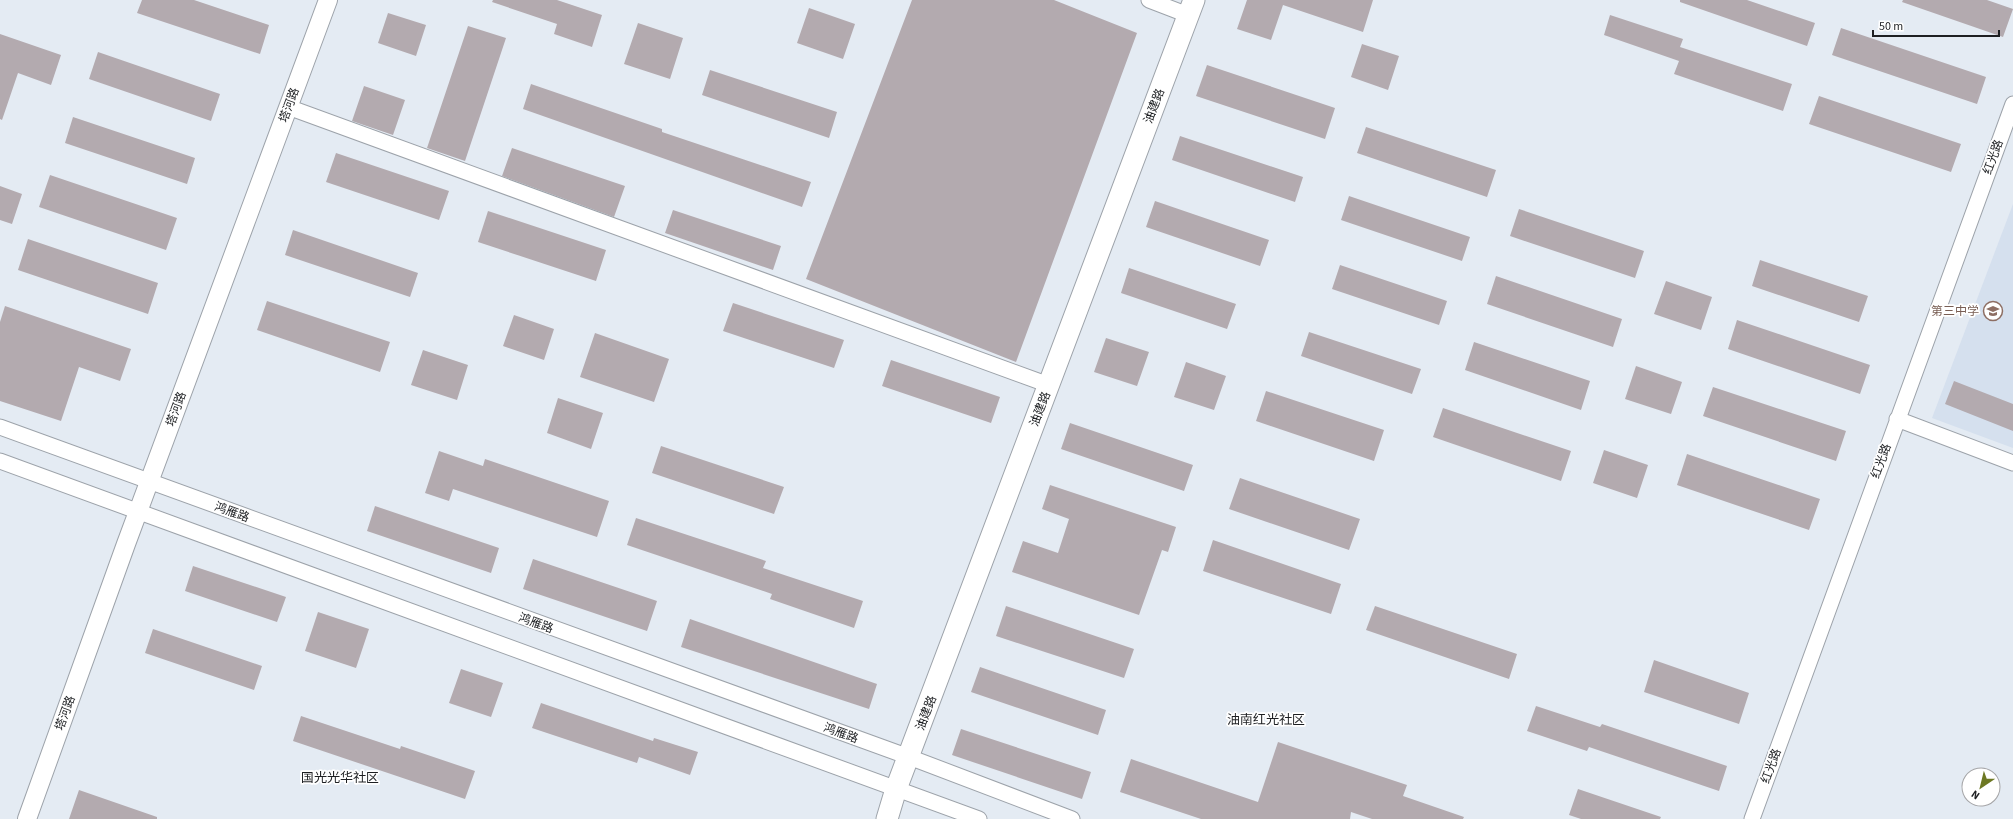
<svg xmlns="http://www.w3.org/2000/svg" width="2013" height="819" font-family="'Source Sans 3','Noto Sans SC',sans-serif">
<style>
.built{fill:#d5e0ee}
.building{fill:#b3aaaf}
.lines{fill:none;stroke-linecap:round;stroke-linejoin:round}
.minor-casing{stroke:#9da3aa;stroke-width:17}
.tertiary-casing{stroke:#9da3aa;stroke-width:20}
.secondary-casing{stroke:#9da3aa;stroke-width:23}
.minor{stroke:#fff;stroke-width:15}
.tertiary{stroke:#fff;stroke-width:18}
.secondary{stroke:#fff;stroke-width:21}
.labels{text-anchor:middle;stroke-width:3.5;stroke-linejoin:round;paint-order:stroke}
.street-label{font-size:12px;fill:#1d1f22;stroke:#fff}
.education-label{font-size:12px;fill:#785e54;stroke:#fff;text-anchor:end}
.neighbourhood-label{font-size:13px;fill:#1d1f22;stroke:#fff}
</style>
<rect width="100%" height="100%" fill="#e4ebf3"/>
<path class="built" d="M 2013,204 L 2013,448 L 1932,418 Z"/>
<path class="building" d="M 142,0 L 194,0 L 269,25 L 260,54 L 137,13 Z
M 493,0 L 557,0 L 602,15 L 592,47 L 554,34 L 557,24 L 492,2 Z
M 912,0 L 1054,0 L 1137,33 L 1016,362 L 806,279 Z
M 1247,0 L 1373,0 L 1363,32 L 1283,5 L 1271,40 L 1237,29 Z
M 1680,0 L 1747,0 L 1815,23 L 1807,46 L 1680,2 Z
M 1903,0 L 1987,0 L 2013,9 L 2003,37 L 1902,2 Z
M 809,8 L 855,24 L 843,59 L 797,43 Z
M 388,13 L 426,25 L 416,56 L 378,43 Z
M 1610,15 L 1683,39 L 1680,47 L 1792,84 L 1783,111 L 1674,74 L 1679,61 L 1604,35 Z
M 638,23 L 683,38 L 670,79 L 624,64 Z
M 468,26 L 506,38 L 465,161 L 427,148 Z
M 1841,28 L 1986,77 L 1977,104 L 1832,55 Z
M 0,34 L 61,55 L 51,85 L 18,73 L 2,120 L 0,119 Z
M 1362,44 L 1399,56 L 1388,90 L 1351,77 Z
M 98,52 L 220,94 L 211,121 L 89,79 Z
M 1207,65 L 1335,108 L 1325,139 L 1196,96 Z
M 710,70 L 837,112 L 829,138 L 702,95 Z
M 531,84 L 662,129 L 662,132 L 811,182 L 802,207 L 523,109 Z
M 364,86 L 405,100 L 393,135 L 352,121 Z
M 1819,96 L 1961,144 L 1951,172 L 1809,124 Z
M 73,117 L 195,158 L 187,184 L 65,143 Z
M 1366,127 L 1496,170 L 1487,197 L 1357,153 Z
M 1180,136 L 1303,177 L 1295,202 L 1172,160 Z
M 512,148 L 625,186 L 614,217 L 502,176 Z
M 336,153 L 449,191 L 439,220 L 326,182 Z
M 50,175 L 177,218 L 166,250 L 39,207 Z
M 0,186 L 22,194 L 12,224 L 0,220 Z
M 1349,196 L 1470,237 L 1462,261 L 1341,220 Z
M 1155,201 L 1269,240 L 1260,266 L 1146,227 Z
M 1519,209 L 1644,251 L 1635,278 L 1510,236 Z
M 673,210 L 781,246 L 773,270 L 665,233 Z
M 488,211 L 606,250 L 596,281 L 478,242 Z
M 293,230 L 418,273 L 410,297 L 285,255 Z
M 28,239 L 158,283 L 148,314 L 18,270 Z
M 1760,260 L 1868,296 L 1859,322 L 1752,286 Z
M 1340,265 L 1447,301 L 1439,325 L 1332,289 Z
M 1129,268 L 1236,304 L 1227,329 L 1121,293 Z
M 1496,276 L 1622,319 L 1613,347 L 1487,304 Z
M 1666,281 L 1712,297 L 1701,330 L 1654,314 Z
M 267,301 L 390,342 L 380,372 L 257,330 Z
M 733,303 L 844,340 L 834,368 L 723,331 Z
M 5,306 L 131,349 L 120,381 L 79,367 L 61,421 L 0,401 L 0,322 Z
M 514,315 L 554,329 L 544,360 L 503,346 Z
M 1737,320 L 1870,365 L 1860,394 L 1728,349 Z
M 1309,332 L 1421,369 L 1412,394 L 1301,356 Z
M 595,333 L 669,359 L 654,402 L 580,377 Z
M 1106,338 L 1149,352 L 1137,386 L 1094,372 Z
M 1474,342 L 1590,381 L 1581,410 L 1465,370 Z
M 423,350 L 468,365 L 457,400 L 411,385 Z
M 891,360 L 1000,397 L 991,423 L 882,386 Z
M 1186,362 L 1226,376 L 1214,410 L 1174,397 Z
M 1636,366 L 1682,382 L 1671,414 L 1625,399 Z
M 1954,381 L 2013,404 L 2013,431 L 1945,404 Z
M 1713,387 L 1846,431 L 1836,461 L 1703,416 Z
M 1266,391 L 1384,430 L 1374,461 L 1256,421 Z
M 558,398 L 603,413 L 591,449 L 547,433 Z
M 1443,408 L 1571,451 L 1561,481 L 1433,437 Z
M 1070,423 L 1193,465 L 1184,491 L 1061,449 Z
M 661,446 L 784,487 L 774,514 L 652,473 Z
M 1604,450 L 1648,465 L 1637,498 L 1593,483 Z
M 439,451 L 483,466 L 485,459 L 609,501 L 597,537 L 453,489 L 449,501 L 425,493 Z
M 1687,454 L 1820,499 L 1809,530 L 1677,485 Z
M 1240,478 L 1360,519 L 1349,550 L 1229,509 Z
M 1050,485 L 1176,527 L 1168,552 L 1162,550 L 1139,615 L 1012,572 L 1023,541 L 1058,553 L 1069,519 L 1042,509 Z
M 375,506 L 499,548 L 491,573 L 367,531 Z
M 636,518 L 766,561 L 763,568 L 863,601 L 854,628 L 770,599 L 772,594 L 627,545 Z
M 1213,540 L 1341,584 L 1331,614 L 1203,571 Z
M 533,559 L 657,601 L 647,631 L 523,589 Z
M 193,566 L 286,597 L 277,622 L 185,591 Z
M 1006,606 L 1134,649 L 1124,678 L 996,636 Z
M 1375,606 L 1517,654 L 1509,679 L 1366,630 Z
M 318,612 L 369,629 L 356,668 L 305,651 Z
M 690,619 L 877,684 L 869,709 L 681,647 Z
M 153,629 L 262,666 L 254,690 L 145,653 Z
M 1654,660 L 1749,693 L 1739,724 L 1644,692 Z
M 980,667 L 1106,710 L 1098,735 L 971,692 Z
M 461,669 L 503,683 L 491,717 L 449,703 Z
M 541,703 L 653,741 L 654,738 L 698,752 L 690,775 L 639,757 L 637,763 L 532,728 Z
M 1536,706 L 1600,727 L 1602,724 L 1727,766 L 1719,791 L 1589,747 L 1587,751 L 1527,731 Z
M 301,716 L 400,749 L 401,746 L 475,771 L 465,799 L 293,741 Z
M 961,729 L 1091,772 L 1082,799 L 952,755 Z
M 1278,742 L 1407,785 L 1403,796 L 1464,817 L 1463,819 L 1372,819 L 1351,812 L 1350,819 L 1201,819 L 1120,792 L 1131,759 L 1258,802 Z
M 1578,789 L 1661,817 L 1660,819 L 1581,819 L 1569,815 Z
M 79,790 L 157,817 L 157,819 L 69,819 Z"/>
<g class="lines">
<g class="minor-casing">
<path id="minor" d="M 1149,0 L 1188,15
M 288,107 L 1049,385
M 1897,419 L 2013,463
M 0,427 L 909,757 L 1072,819
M 0,461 L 979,819
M 1752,819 L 2013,104"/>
</g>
<g class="tertiary-casing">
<path id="tertiary" d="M 27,819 L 126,544 L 328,0"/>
</g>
<g class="secondary-casing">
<path id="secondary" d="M 887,819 L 896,789 L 1194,0"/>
</g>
<use href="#minor" class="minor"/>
<use href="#tertiary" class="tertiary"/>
<use href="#secondary" class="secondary"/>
</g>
<defs>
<g id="school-ring" transform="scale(1)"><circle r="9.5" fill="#fff" stroke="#8d6e63" stroke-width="1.5"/><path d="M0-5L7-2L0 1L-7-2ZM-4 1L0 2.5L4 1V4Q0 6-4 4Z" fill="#8d6e63"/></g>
</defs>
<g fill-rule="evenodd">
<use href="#school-ring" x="1993" y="311"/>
</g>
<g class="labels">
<g class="street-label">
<text transform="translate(289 105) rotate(-70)" y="4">塔河路</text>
<text transform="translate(1154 106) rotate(-69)" y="4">油建路</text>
<text transform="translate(1993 157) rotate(-70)" y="4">红光路</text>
<text transform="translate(176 409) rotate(-70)" y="4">塔河路</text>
<text transform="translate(1040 409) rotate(-69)" y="4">油建路</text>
<text transform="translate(1881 461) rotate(-70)" y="4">红光路</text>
<text transform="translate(232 512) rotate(20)" y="4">鸿雁路</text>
<text transform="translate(536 623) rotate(20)" y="4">鸿雁路</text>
<text transform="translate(65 713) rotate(-70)" y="4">塔河路</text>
<text transform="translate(926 713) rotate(-69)" y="4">油建路</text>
<text transform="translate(841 733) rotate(20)" y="4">鸿雁路</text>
<text transform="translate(1771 766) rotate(-70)" y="4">红光路</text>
</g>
<g class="education-label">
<text x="1979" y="315">第三中学</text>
</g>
<g class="neighbourhood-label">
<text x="1266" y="724">油南红光社区</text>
<text x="340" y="782">国光光华社区</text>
</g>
</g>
<g transform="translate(1981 787) rotate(215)"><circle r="19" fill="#ffffff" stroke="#a5a5a7"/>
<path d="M0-3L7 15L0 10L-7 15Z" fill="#6d7823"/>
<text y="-6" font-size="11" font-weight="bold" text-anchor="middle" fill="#1d1f22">N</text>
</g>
<path d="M1873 30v6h126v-6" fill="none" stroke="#1d1f22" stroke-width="2"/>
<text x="1879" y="30" font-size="12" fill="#1d1f22" stroke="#ffffff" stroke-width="3" paint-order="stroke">50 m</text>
</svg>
